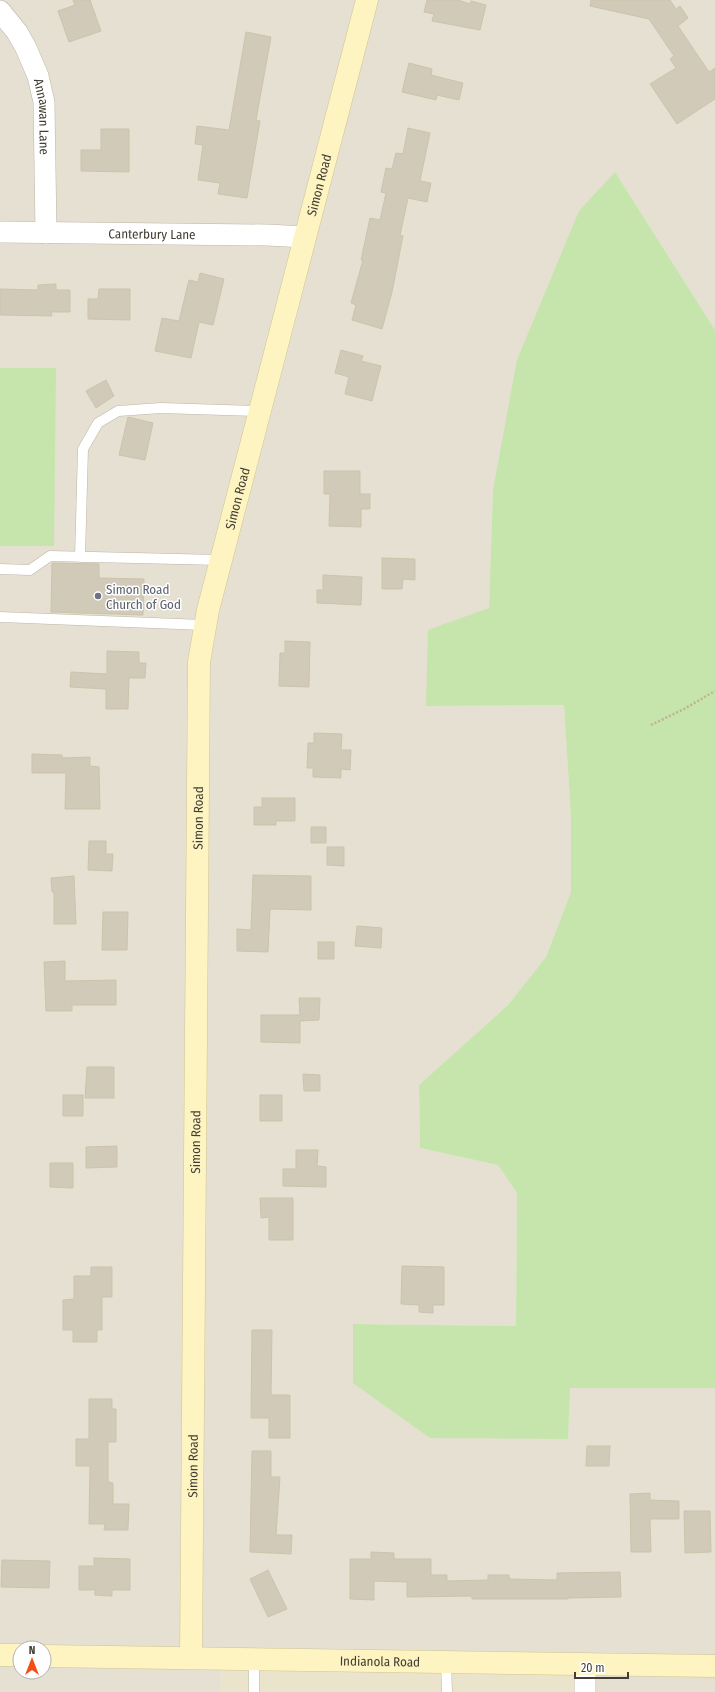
<svg xmlns="http://www.w3.org/2000/svg" width="715" height="1692" font-family="'Fira Sans Condensed',sans-serif">
<style>
.residential{fill:#e5e0d1;fill-rule:evenodd}
.education{fill:#eae4cd}
.green{fill:#c5e5ac}
.building{fill:#d2cab8;stroke:#ccc3ac}
.lines{fill:none;stroke-linecap:round;stroke-linejoin:round}
.lane-casing{stroke:#bcb6a6;stroke-width:11}
.street-casing{stroke:#bcb6a6;stroke-width:22}
.secondary-casing{stroke:#d0c593;stroke-width:23}
.path{stroke:#bdb397;stroke-width:2.5;stroke-dasharray:2 2;stroke-linecap:butt}
.lane{stroke:#fff;stroke-width:10}
.street{stroke:#fff;stroke-width:21}
.secondary{stroke:#fdf4c1;stroke-width:22}
.worship-dot{fill:#6b7280;stroke:#fff;stroke-width:1.5}
.labels{text-anchor:middle;stroke-width:3;stroke-linejoin:round;paint-order:stroke}
.street-label{font-size:13px;fill:#423e33;stroke:#fff}
.worship-label{font-size:13px;fill:#5b616d;stroke:#fff;text-anchor:start}
</style>
<rect width="100%" height="100%" fill="#f1eee3"/>
<path class="residential" d="M 0,0 L 715,0 L 715,330 L 615,172 L 493,490 L 489,608 L 427,706 L 564,705 L 571,819 L 571,892 L 546,957 L 508,1005 L 419,1085 L 420,1148 L 498,1165 L 517,1193 L 516,1326 L 354,1324 L 353,1383 L 568,1439 L 569,1388 L 715,1388 L 715,1692 L 585,1692 L 220,1658 L 221,1692 L 0,1692 ZM 20,1648 L 44,1648 L 44,1672 L 20,1672 Z"/>
<path class="education" d="M 220,1658 L 585,1664 L 585,1692 L 221,1692 Z"/>
<path class="green" d="M 615,172 L 715,330 L 715,1388 L 570,1388 L 568,1439 L 430,1438 L 353,1383 L 353,1324 L 516,1326 L 517,1193 L 498,1165 L 420,1148 L 419,1085 L 508,1005 L 546,957 L 571,892 L 571,819 L 564,705 L 426,706 L 428,630 L 489,608 L 493,490 L 517,360 L 579,211 Z
M 0,368 L 56,368 L 54,546 L 0,546 Z"/>
<path class="building" d="M 73,0 L 90,0 L 101,31 L 69,42 L 58,11 L 75,5 Z
M 427,0 L 458,0 L 470,4 L 471,1 L 486,5 L 480,30 L 432,21 L 434,14 L 424,12 Z
M 591,0 L 670,0 L 676,9 L 680,6 L 688,18 L 678,26 L 709,72 L 715,68 L 715,99 L 677,124 L 650,84 L 676,68 L 670,59 L 674,56 L 649,19 L 590,6 Z
M 246,32 L 271,37 L 256,120 L 260,121 L 247,198 L 218,194 L 220,183 L 198,180 L 203,145 L 195,144 L 197,126 L 229,130 Z
M 409,63 L 432,69 L 431,75 L 463,83 L 459,100 L 437,95 L 436,100 L 402,92 Z
M 408,128 L 430,133 L 420,181 L 431,183 L 427,202 L 408,198 L 400,235 L 403,236 L 392,292 L 382,329 L 352,320 L 356,305 L 351,303 L 363,260 L 361,260 L 370,218 L 380,220 L 386,193 L 381,192 L 386,168 L 392,169 L 396,153 L 403,154 Z
M 101,129 L 129,129 L 129,172 L 81,171 L 81,150 L 101,150 Z
M 200,273 L 224,279 L 213,325 L 199,322 L 191,358 L 155,351 L 162,318 L 179,321 L 189,280 L 198,282 Z
M 56,284 L 56,290 L 70,290 L 70,312 L 51,312 L 52,316 L 0,315 L 0,289 L 38,290 L 38,285 Z
M 99,289 L 130,289 L 130,320 L 88,319 L 88,299 L 98,299 Z
M 341,350 L 363,356 L 361,361 L 381,366 L 372,401 L 345,394 L 349,377 L 335,373 Z
M 106,380 L 114,396 L 96,408 L 86,391 Z
M 128,417 L 153,423 L 145,460 L 119,455 Z
M 324,471 L 360,471 L 360,494 L 370,494 L 370,509 L 361,509 L 361,527 L 329,526 L 330,494 L 324,494 Z
M 382,558 L 415,559 L 415,580 L 403,579 L 402,589 L 382,589 Z
M 52,563 L 99,564 L 99,578 L 144,579 L 143,615 L 51,612 Z
M 323,575 L 362,577 L 361,605 L 317,603 L 317,590 L 323,590 Z
M 285,641 L 310,642 L 309,687 L 279,686 L 280,653 L 285,653 Z
M 107,651 L 139,652 L 139,663 L 146,663 L 145,678 L 129,678 L 128,709 L 106,709 L 106,689 L 70,687 L 71,672 L 107,674 Z
M 314,733 L 342,734 L 341,750 L 351,750 L 350,770 L 341,769 L 341,778 L 313,777 L 313,768 L 307,768 L 308,743 L 314,743 Z
M 32,754 L 62,755 L 62,758 L 90,757 L 90,766 L 99,767 L 100,809 L 65,809 L 66,773 L 32,773 Z
M 262,798 L 295,798 L 295,821 L 276,821 L 276,825 L 254,825 L 254,807 L 262,807 Z
M 311,827 L 326,827 L 326,843 L 311,843 Z
M 89,841 L 106,841 L 106,854 L 113,854 L 112,871 L 88,870 Z
M 327,847 L 344,847 L 344,866 L 327,865 Z
M 253,875 L 311,876 L 311,910 L 270,909 L 268,952 L 237,951 L 237,929 L 251,930 Z
M 74,876 L 76,924 L 54,924 L 54,892 L 52,892 L 51,878 Z
M 103,912 L 128,912 L 127,950 L 102,950 Z
M 357,926 L 382,928 L 381,948 L 355,946 Z
M 318,942 L 334,942 L 334,959 L 318,959 Z
M 65,961 L 65,981 L 116,980 L 116,1005 L 72,1005 L 72,1011 L 46,1011 L 44,962 Z
M 299,998 L 320,998 L 319,1020 L 300,1021 L 300,1043 L 261,1042 L 261,1015 L 300,1015 Z
M 87,1067 L 114,1067 L 114,1098 L 85,1098 Z
M 303,1074 L 320,1075 L 320,1091 L 304,1091 Z
M 63,1095 L 83,1095 L 83,1116 L 63,1116 Z
M 260,1095 L 282,1095 L 282,1121 L 260,1121 Z
M 117,1146 L 117,1167 L 86,1168 L 86,1147 Z
M 296,1150 L 318,1150 L 317,1166 L 326,1167 L 326,1187 L 283,1186 L 283,1169 L 296,1169 Z
M 50,1163 L 73,1163 L 73,1188 L 50,1187 Z
M 260,1198 L 293,1198 L 293,1240 L 269,1240 L 269,1217 L 261,1218 Z
M 402,1266 L 444,1267 L 444,1305 L 433,1305 L 433,1313 L 419,1312 L 419,1305 L 401,1304 Z
M 91,1267 L 112,1267 L 112,1297 L 102,1297 L 102,1330 L 97,1330 L 97,1342 L 73,1342 L 73,1330 L 63,1330 L 63,1300 L 74,1299 L 74,1276 L 91,1276 Z
M 252,1330 L 272,1330 L 271,1395 L 290,1395 L 290,1438 L 269,1438 L 269,1418 L 251,1418 Z
M 89,1399 L 112,1399 L 112,1409 L 116,1409 L 116,1442 L 108,1442 L 108,1482 L 113,1483 L 113,1504 L 129,1504 L 128,1530 L 104,1530 L 105,1524 L 89,1524 L 90,1466 L 76,1466 L 76,1439 L 89,1439 Z
M 587,1446 L 610,1446 L 609,1466 L 586,1466 Z
M 252,1451 L 271,1451 L 271,1477 L 280,1477 L 276,1535 L 292,1535 L 291,1554 L 250,1552 Z
M 650,1493 L 650,1500 L 679,1501 L 679,1519 L 650,1519 L 651,1552 L 631,1552 L 630,1494 Z
M 684,1511 L 710,1511 L 711,1552 L 685,1553 Z
M 371,1552 L 394,1553 L 394,1559 L 431,1559 L 431,1575 L 447,1575 L 447,1581 L 488,1580 L 488,1575 L 509,1575 L 509,1579 L 557,1580 L 557,1573 L 620,1572 L 621,1597 L 568,1598 L 568,1599 L 472,1599 L 472,1596 L 407,1597 L 407,1582 L 374,1581 L 374,1600 L 350,1599 L 350,1559 L 371,1559 Z
M 94,1558 L 130,1559 L 130,1590 L 112,1590 L 112,1596 L 95,1595 L 95,1590 L 79,1590 L 79,1566 L 94,1566 Z
M 2,1560 L 50,1561 L 49,1588 L 1,1587 Z
M 268,1570 L 287,1609 L 268,1617 L 250,1579 Z"/>
<g class="lines">
<g class="lane-casing">
<path id="lane" d="M 80,557 L 83,449 L 98,423 L 118,411 L 161,408 L 259,411
M 0,569 L 30,570 L 50,556 L 220,560
M 0,617 L 204,625
M 254,1658 L 254,1692
M 446,1661 L 447,1692"/>
</g>
<g class="street-casing">
<g id="street">
<path id="s1" d="M 0,11 L 17,32 L 26,48 L 38,76 L 44,102 L 46,233"/>
<path id="s2" d="M 0,232 L 267,235 L 305,237"/>
<path d="M 585,1664 L 585,1692"/>
</g>
</g>
<g class="secondary-casing">
<g id="secondary">
<path d="M 0,1655 L 20,1655"/>
<path id="s3" d="M 44,1656 L 715,1666"/>
<path id="s4" d="M 191,1657 L 199,662 L 208,610 L 367,0"/>
</g>
</g>
<path class="path" d="M 651,725 L 684,709 L 715,691"/>
<use href="#lane" class="lane"/>
<use href="#street" class="street"/>
<use href="#secondary" class="secondary"/>
</g>
<circle class="worship-dot" cx="98" cy="596" r="4"/>
<g class="labels">
<g class="street-label">
<text dy="5" stroke="none"><textPath href="#s1" startOffset="117">Annawan Lane</textPath></text>
<text dy="5" stroke="none"><textPath href="#s4" startOffset="1487">Simon Road</textPath></text>
<text dy="5" stroke="none"><textPath href="#s2" startOffset="152">Canterbury Lane</textPath></text>
<text dy="5" stroke="none"><textPath href="#s4" startOffset="1163">Simon Road</textPath></text>
<text dy="5" stroke="none"><textPath href="#s4" startOffset="839">Simon Road</textPath></text>
<text dy="5" stroke="none"><textPath href="#s4" startOffset="515">Simon Road</textPath></text>
<text dy="5" stroke="none"><textPath href="#s4" startOffset="191">Simon Road</textPath></text>
<text dy="5" stroke="none"><textPath href="#s3" startOffset="336">Indianola Road</textPath></text>
</g>
<g class="worship-label">
<text x="106" y="594">Simon Road<tspan x="106" dy="15">Church of God</tspan></text>
</g>
</g>
<g transform="translate(32 1660)"><circle r="19" fill="#ffffff" stroke="#b3b2ad"/>
<path d="M0-3L7 15L0 10L-7 15Z" fill="#f34e17"/>
<text y="-6" font-size="11" font-weight="bold" text-anchor="middle" fill="#423e33">N</text>
</g>
<path d="M575 1672v6h53v-6" fill="none" stroke="#423e33" stroke-width="2"/>
<text x="581" y="1672" font-size="12" fill="#423e33" stroke="#ffffff" stroke-width="3" paint-order="stroke">20 m</text>
</svg>
